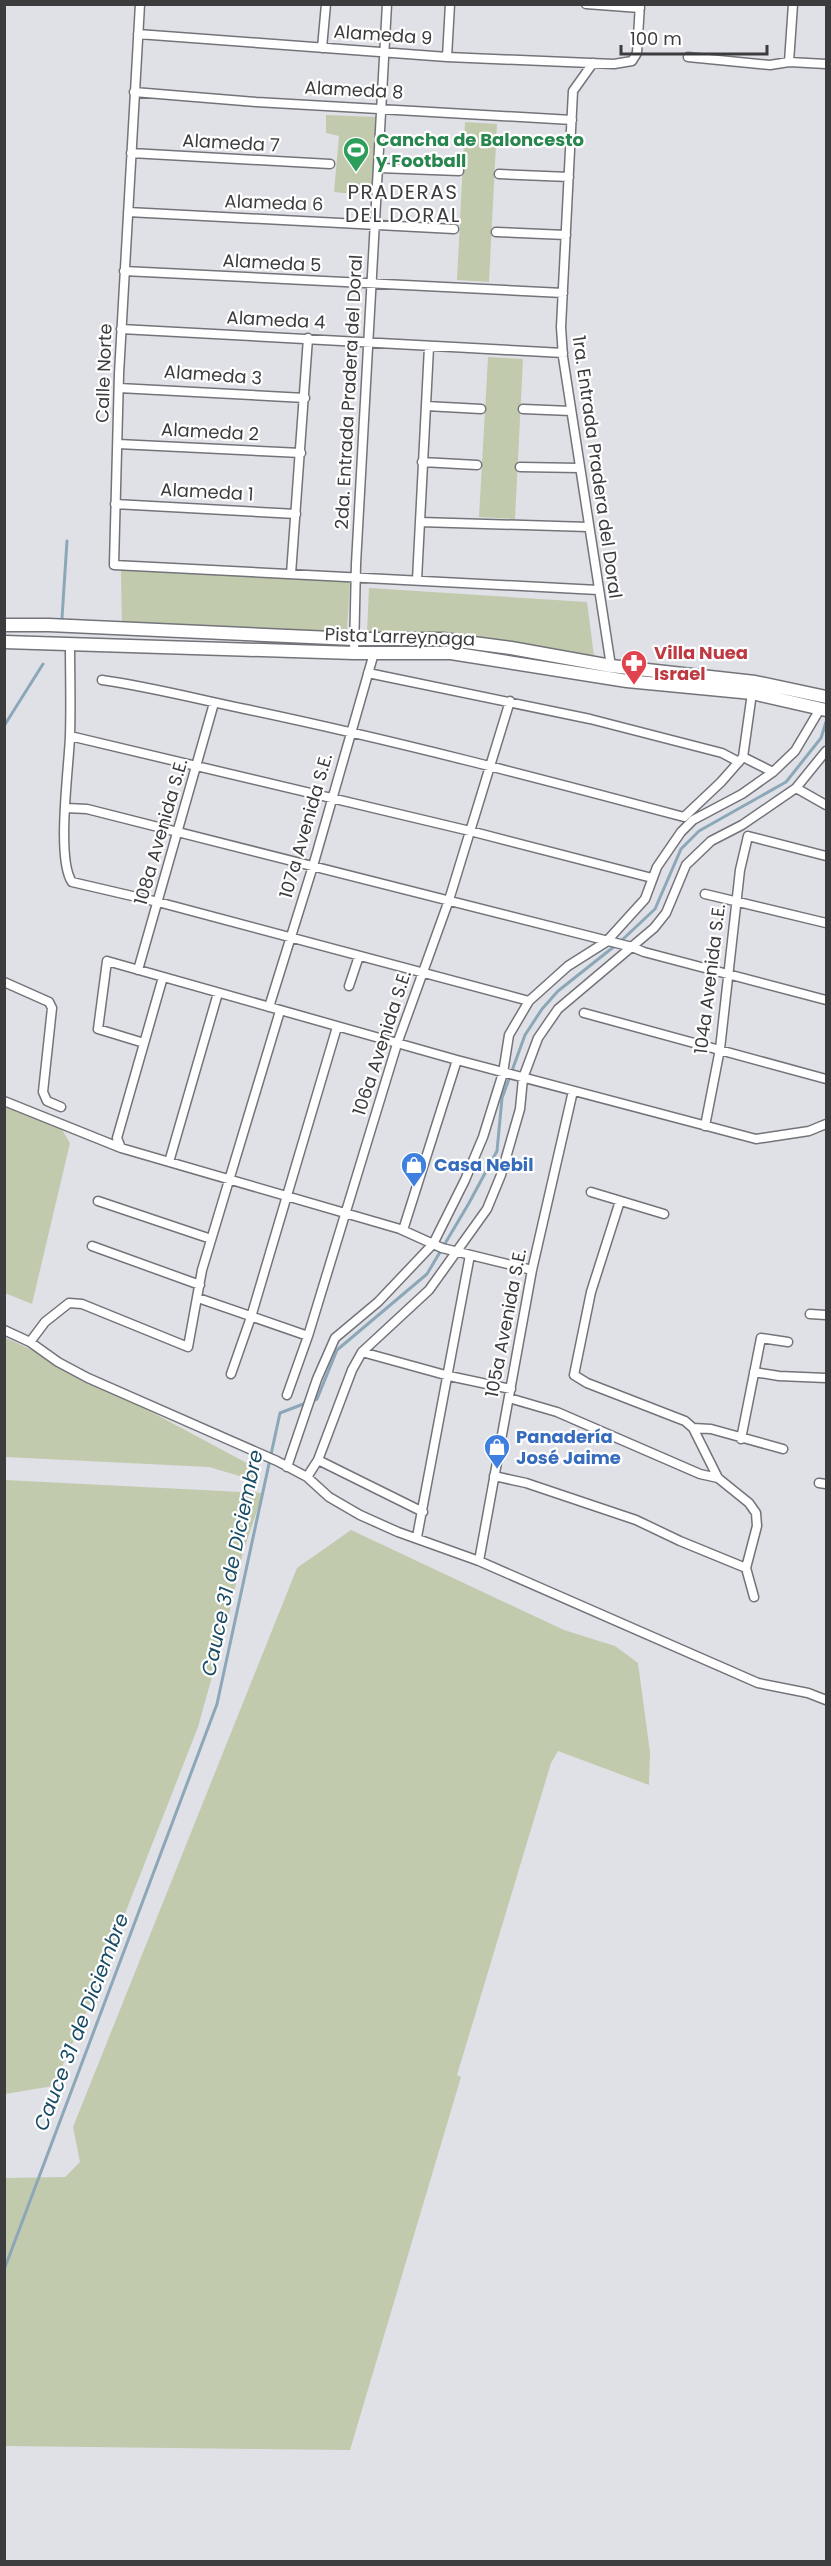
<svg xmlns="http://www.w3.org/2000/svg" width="831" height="2566" font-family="Poppins,sans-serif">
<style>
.green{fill:#c1caad}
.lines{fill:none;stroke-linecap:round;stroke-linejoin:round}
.stream{stroke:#8ba7b8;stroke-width:3}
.street-casing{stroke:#73747a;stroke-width:11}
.secondary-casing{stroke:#73747a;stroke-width:15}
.street{stroke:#fff;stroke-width:8}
.secondary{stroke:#fff;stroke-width:12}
.labels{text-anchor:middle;stroke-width:4.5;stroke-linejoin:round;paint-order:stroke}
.street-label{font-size:18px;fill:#3c3c3f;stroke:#fff}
.leisure-label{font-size:18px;font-weight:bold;fill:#27864d;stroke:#fff;text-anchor:start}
.health-label{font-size:18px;font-weight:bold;fill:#be3a42;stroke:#fff;text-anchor:start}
.shop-label{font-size:18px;font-weight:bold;fill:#366cbe;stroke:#fff;text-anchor:start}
.neighbourhood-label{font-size:20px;letter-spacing:1.5px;fill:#3c3c3f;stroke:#fff}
.water-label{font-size:20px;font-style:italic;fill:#184b66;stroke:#fff}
</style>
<rect width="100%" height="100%" fill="#e0e1e7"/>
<path class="green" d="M 326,115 L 378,117 L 375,196 L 334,192 L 339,136 L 326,133 Z
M 465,122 L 497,124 L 489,282 L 457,280 Z
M 488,357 L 523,359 L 515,519 L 479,517 Z
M 121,570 L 350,582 L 346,646 L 122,630 Z
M 369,588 L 587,602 L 594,656 L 442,633 L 367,632 Z
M 4,1100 L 58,1123 L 70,1143 L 32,1304 L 5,1293 Z
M 4,1337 L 58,1362 L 256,1468 L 253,1480 L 209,1467 L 5,1457 Z
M 5,1480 L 263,1493 L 243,1552 L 227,1623 L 198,1727 L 85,2016 L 53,2086 L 5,2094 Z
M 351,1530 L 564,1630 L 615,1646 L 638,1663 L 650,1752 L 649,1785 L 558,1751 L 551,1763 L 457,2075 L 461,2077 L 350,2450 L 5,2446 L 5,2178 L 65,2177 L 80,2162 L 73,2127 L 297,1568 Z"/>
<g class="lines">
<path class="stream" d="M 62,618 L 67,541
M 4,726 L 43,664
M 621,941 L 655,909 L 681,849 L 699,831 L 786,782 L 821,738 L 826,722
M 312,1401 L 317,1399 L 337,1350 L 427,1274 L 469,1203 L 497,1151 L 502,1098 L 525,1035 L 542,1009 L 558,991 L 616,945
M 4,2270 L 217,1704 L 280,1413 L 306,1403"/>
<g class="street-casing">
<path id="street" d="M 140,4 L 119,374 L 114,565 L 598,590
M 586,4 L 640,8
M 138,34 L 447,57 L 614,64 L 632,61 L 637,53 L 640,4
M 322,48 L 326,4
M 447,57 L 450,4
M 688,57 L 770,65 L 789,62 L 826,64
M 789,62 L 793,4
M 593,63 L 573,91 L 561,327 L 563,357 L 611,666
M 134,92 L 256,102 L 572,120
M 131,153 L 330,164
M 379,168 L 459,171
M 499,174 L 569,177
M 128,212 L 454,229
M 496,232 L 566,235
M 124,271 L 563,293
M 121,329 L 563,353
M 119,388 L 305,398
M 426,406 L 481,409
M 523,409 L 571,411
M 118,444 L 301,453
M 422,462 L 477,465
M 520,467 L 580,468
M 115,504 L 296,514
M 420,522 L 588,527
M 291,574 L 308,338
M 417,580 L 429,347
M 70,643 C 70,674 71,705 70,736 C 69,767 56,859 72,882 L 158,902 L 529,1001
M 354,653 L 356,564 L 387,4
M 368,673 L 590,719 L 722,753 L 739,762
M 102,680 C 151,687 197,699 245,709 C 393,740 538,778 684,817 L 721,782 L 743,757 L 752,693
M 70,736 L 470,831 L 652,878
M 743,757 L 773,772
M 796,788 L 826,805
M 66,808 L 87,809 L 632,947 L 644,952 L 826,1000
M 705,894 L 826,923
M 138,970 L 214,703
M 163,977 L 117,1138 L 121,1148 L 400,1229 L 442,1248 L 532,1270
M 4,982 L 49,1002 L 52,1008 L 43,1092 L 47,1101 L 61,1107
M 349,986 L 359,956
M 269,1007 L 313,866 L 374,653
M 584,1013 L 826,1079
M 144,1043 L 98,1029 L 107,961 L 457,1060 L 756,1139 L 809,1131 L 826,1124
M 4,1101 L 121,1148
M 705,1126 L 720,1049 L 740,870 L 748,836 L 826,856
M 169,1162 L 218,993
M 591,1192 L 664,1214
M 98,1201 L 211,1239
M 620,1201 L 591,1292 L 574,1375 L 587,1383 L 685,1421 L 693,1428 L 718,1478 L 749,1503 L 756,1513 L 757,1526 L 746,1568 L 754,1597
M 403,1230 L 457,1060
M 92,1246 L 200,1285
M 198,1298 L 308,1336
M 810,1314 L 826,1315
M 4,1330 L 30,1342 L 58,1362 L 88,1378 L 277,1461 L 307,1477 L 329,1497 L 360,1515 L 398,1532 L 479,1561 L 758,1683 L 808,1693 L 826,1700
M 30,1342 L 45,1322 L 69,1303 L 82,1304 L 188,1347 L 202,1270 L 280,1011
M 362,1352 L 449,1376 L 511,1389
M 754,1372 L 779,1376 L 826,1378
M 231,1374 L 251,1317 L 337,1027
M 287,1395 L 308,1336 L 397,1044 L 449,900 L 510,701
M 509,1398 L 557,1412 L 700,1474 L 718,1478
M 693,1428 L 711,1429 L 783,1449
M 741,1439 L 761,1338 L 788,1342
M 318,1460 L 423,1512
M 287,1467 L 317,1379 L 335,1338 L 378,1302 L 433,1244 L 465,1180 L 483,1137 L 503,1073 L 509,1035 L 529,1001 L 568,966 L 606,942 L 645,899 L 657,867 L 681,832 L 693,820 L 742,794 L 773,772 L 795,751 L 820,709
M 494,1476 L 526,1483 L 636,1520 L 680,1541 L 746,1568
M 307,1477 L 318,1460 L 352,1370 L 362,1352 L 429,1290 L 487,1209 L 501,1175 L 520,1109 L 523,1078 L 538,1038 L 558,1009 L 654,928 L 666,913 L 686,865 L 711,841 L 742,825 L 796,788 L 826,751
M 819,1483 L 826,1484
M 417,1537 L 470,1255
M 479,1561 L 532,1270 L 573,1091"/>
</g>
<g class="secondary-casing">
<path id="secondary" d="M 4,625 L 49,625 L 354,639 L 443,639 L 511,648 L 611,666 L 755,682 L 826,697
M 4,642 L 354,653 L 451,653 L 627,681 L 752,693 L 826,710"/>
</g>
<use href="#street" class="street"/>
<use href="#secondary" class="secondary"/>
</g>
<defs>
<g id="stadium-pin" transform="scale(1.35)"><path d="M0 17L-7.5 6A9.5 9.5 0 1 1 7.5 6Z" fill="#2e9e5b" stroke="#fff"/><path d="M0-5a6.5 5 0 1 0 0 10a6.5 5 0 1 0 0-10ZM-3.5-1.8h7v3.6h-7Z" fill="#fff"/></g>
<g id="pharmacy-pin" transform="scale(1.35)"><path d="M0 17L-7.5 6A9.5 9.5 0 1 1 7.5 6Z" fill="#e0444e" stroke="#fff"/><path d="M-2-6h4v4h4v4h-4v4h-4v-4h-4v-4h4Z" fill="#fff"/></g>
<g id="shop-pin" transform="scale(1.35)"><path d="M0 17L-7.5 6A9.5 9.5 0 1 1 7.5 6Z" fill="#3f7fe0" stroke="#fff"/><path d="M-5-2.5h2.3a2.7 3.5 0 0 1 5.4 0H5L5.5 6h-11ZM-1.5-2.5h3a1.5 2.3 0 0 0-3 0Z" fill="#fff"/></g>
</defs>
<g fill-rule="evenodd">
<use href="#stadium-pin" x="356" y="150"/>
<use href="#pharmacy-pin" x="634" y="663"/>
<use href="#shop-pin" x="414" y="1165"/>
<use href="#shop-pin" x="497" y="1447"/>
</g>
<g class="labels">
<g class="street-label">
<text transform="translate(383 35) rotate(4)" y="6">Alameda 9</text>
<text transform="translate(354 90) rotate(3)" y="6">Alameda 8</text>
<text transform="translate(231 143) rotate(3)" y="6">Alameda 7</text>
<text transform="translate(274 203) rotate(2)" y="6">Alameda 6</text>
<text transform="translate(272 263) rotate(3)" y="6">Alameda 5</text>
<text transform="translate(276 320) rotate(3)" y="6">Alameda 4</text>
<text transform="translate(104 373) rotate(-88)" y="6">Calle Norte</text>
<text transform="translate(213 375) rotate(4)" y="6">Alameda 3</text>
<text transform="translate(349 392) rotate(-87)" y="6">2da. Entrada Pradera del Doral</text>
<text transform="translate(210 432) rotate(3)" y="6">Alameda 2</text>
<text transform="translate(597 467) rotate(82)" y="6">1ra. Entrada Pradera del Doral</text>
<text transform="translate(207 492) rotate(3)" y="6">Alameda 1</text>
<text transform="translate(400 637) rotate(2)" y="6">Pista Larreynaga</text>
<text transform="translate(306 826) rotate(-74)" y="6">107a Avenida S.E.</text>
<text transform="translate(161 832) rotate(-74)" y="6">108a Avenida S.E.</text>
<text transform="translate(710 979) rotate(-83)" y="6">104a Avenida S.E.</text>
<text transform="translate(382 1043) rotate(-72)" y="6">106a Avenida S.E.</text>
<text transform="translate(506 1323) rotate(-79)" y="6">105a Avenida S.E.</text>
</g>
<g class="leisure-label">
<text x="376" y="146">Cancha de Baloncesto<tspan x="376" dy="21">y Football</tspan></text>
</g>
<g class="health-label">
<text x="654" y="659">Villa Nuea<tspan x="654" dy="21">Israel</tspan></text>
</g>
<g class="shop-label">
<text x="434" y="1171">Casa Nebil</text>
<text x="516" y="1443">Panadería<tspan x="516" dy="21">José Jaime</tspan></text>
</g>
<g class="neighbourhood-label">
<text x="403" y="199">PRADERAS<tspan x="403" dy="23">DEL DORAL</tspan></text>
</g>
<g class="water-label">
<text transform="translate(232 1563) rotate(-78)" y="7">Cauce 31 de Diciembre</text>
<text transform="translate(81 2022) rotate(-69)" y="7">Cauce 31 de Diciembre</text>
</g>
</g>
<rect width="831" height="2566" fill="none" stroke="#3c3c3f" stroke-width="12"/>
<path d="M621 45v9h146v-9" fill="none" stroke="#3c3c3f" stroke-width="3"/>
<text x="630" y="45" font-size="18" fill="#3c3c3f" stroke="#ffffff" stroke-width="4.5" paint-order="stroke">100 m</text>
</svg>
